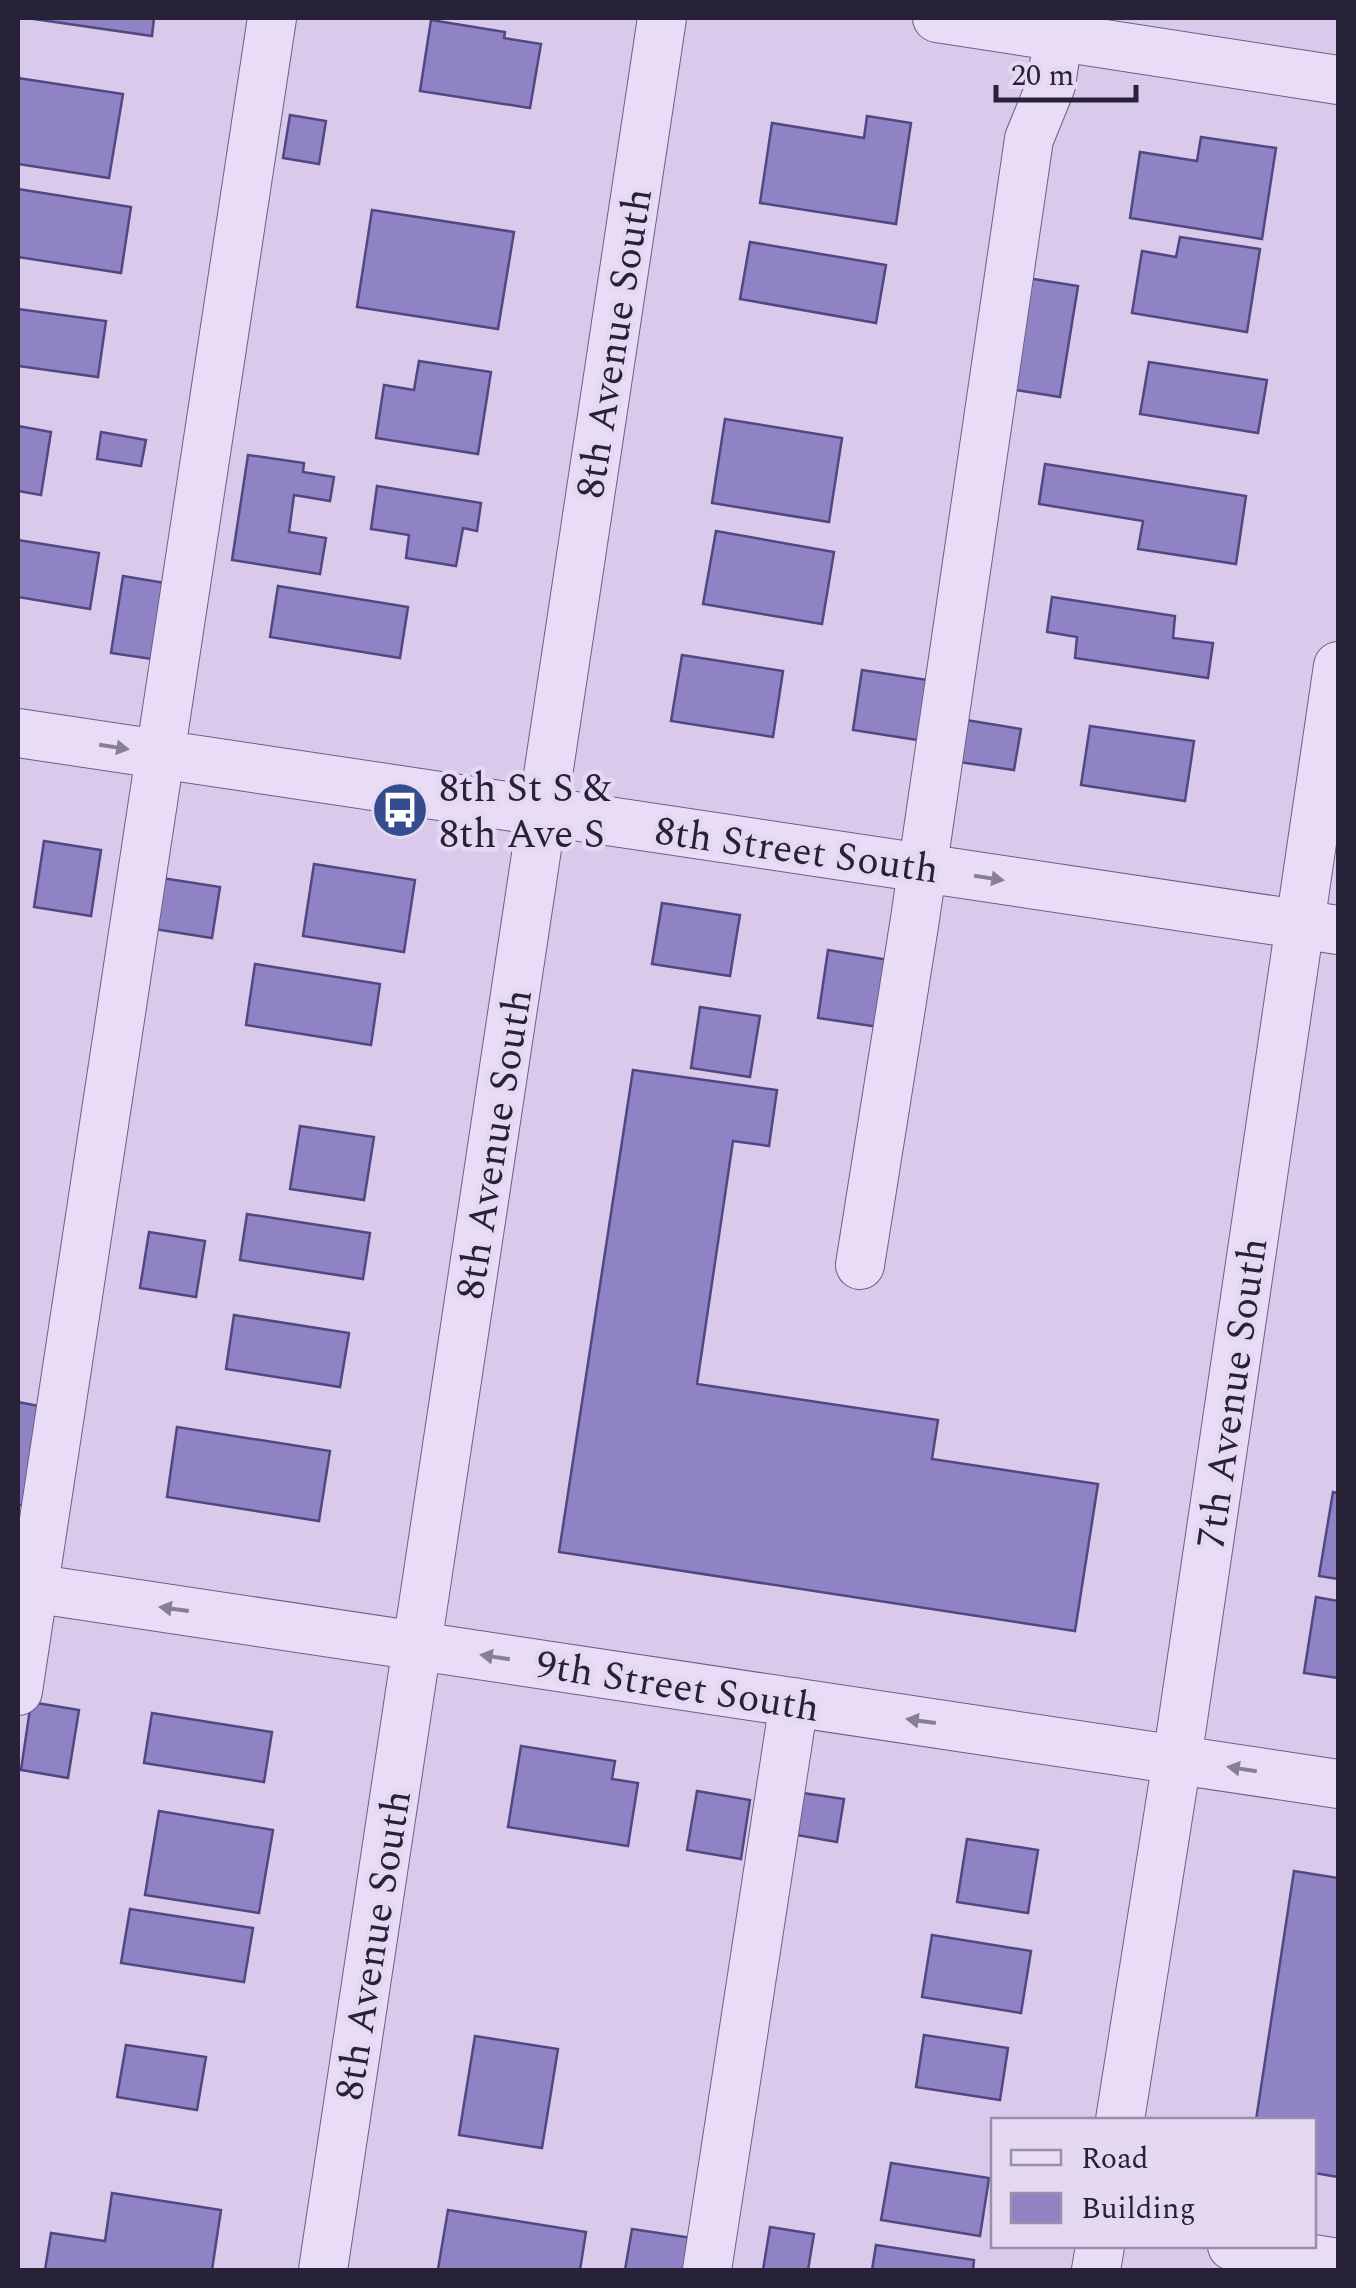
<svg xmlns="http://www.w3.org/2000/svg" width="1356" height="2288" font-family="Spectral,serif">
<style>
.building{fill:#8f83c5;stroke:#514882;stroke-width:2.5}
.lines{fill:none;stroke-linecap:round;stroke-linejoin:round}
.minor-casing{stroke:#6b6085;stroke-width:50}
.minor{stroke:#e8dcf6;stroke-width:48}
.oneway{fill:#887f96}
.labels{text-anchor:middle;stroke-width:9;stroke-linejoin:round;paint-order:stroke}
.street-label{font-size:40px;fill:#272237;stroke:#e5d8f3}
.poi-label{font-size:40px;fill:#272237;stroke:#e5d8f3;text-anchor:start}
</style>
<rect width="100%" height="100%" fill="#d9c9eb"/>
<path class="building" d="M 27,18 L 154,18 L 152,36 Z
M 431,20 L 505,32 L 504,38 L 541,44 L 530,108 L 420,91 Z
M 18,78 L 123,94 L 109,178 L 18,164 Z
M 290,115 L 326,121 L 319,164 L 283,158 Z
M 867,116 L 911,123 L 896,224 L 760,203 L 772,123 L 864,138 Z
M 1201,137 L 1276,148 L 1262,239 L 1130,218 L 1140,152 L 1197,161 Z
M 18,189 L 131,207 L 121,273 L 18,257 Z
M 372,210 L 514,232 L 498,329 L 357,307 Z
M 1180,237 L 1260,249 L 1247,332 L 1132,313 L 1142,251 L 1176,257 Z
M 750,242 L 886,265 L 876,323 L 740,299 Z
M 1027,278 L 1078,286 L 1060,397 L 1009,389 Z
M 18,309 L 106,321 L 98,377 L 18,366 Z
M 419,361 L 491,372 L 478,454 L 376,438 L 384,385 L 414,390 Z
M 1149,362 L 1267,380 L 1258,433 L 1140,414 Z
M 725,419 L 842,438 L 829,522 L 712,503 Z
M 18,426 L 51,432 L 41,495 L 18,491 Z
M 101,432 L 146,440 L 141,466 L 97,459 Z
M 248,455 L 304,463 L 303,472 L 334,477 L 330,501 L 294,495 L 289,532 L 326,538 L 320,574 L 232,560 Z
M 1045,464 L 1246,496 L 1236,564 L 1138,549 L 1143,521 L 1039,504 Z
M 377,486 L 481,503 L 477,531 L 463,528 L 456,566 L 406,558 L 409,535 L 371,529 Z
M 716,531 L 834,552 L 822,624 L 703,604 Z
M 18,540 L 99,553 L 90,609 L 18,597 Z
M 123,576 L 171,584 L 159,660 L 111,653 Z
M 278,586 L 408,607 L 400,658 L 270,637 Z
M 1052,597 L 1175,616 L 1173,638 L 1213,643 L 1208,678 L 1075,658 L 1077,637 L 1047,632 Z
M 682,655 L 783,671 L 773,737 L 671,721 Z
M 862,670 L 934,681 L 924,741 L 853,730 Z
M 966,720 L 1021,729 L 1014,770 L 959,762 Z
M 1090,726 L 1194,741 L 1185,801 L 1081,785 Z
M 44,841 L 101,850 L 91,916 L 34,907 Z
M 314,864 L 415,880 L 404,952 L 303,936 Z
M 162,878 L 220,887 L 212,938 L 154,929 Z
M 662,903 L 740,915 L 730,976 L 652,964 Z
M 828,950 L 889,960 L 879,1027 L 818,1018 Z
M 255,964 L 380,984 L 371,1045 L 246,1025 Z
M 700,1007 L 760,1016 L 750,1077 L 691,1068 Z
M 633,1070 L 777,1090 L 769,1146 L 733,1141 L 697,1384 L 938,1420 L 932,1459 L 1098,1484 L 1075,1631 L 559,1552 Z
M 300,1126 L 374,1137 L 364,1200 L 290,1189 Z
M 247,1214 L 370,1233 L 363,1279 L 240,1260 Z
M 149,1232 L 205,1241 L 196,1297 L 140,1288 Z
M 234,1315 L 349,1333 L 340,1387 L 226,1369 Z
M 18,1402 L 44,1407 L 27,1506 L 18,1505 Z
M 177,1427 L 330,1451 L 319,1521 L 167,1497 Z
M 1333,1492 L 1338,1493 L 1338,1579 L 1319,1576 Z
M 1316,1597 L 1338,1601 L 1338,1678 L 1304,1673 Z
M 31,1702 L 79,1710 L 68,1778 L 21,1770 Z
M 152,1713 L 272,1732 L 264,1782 L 144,1763 Z
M 521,1746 L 615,1761 L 612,1779 L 638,1783 L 628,1846 L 508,1827 Z
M 697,1791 L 750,1800 L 741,1859 L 687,1850 Z
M 803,1793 L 844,1799 L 837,1842 L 797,1835 Z
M 159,1811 L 273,1830 L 259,1913 L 145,1895 Z
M 967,1839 L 1038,1850 L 1028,1913 L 957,1902 Z
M 1294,1871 L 1338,1878 L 1338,2177 L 1314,2173 L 1314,2120 L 1256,2120 Z
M 130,1909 L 253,1928 L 244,1982 L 121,1963 Z
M 932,1935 L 1031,1951 L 1021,2013 L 922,1997 Z
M 924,2035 L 1008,2048 L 1000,2100 L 916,2087 Z
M 475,2036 L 558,2049 L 542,2148 L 459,2135 Z
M 126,2045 L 206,2057 L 197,2110 L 117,2097 Z
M 891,2163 L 989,2178 L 980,2236 L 881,2220 Z
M 112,2193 L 221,2210 L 212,2270 L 45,2270 L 51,2233 L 105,2241 Z
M 448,2210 L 586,2232 L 580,2270 L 438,2269 Z
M 770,2227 L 814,2234 L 808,2270 L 763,2270 Z
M 632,2229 L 692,2238 L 687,2270 L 625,2270 Z
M 876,2245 L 974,2260 L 973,2270 L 872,2270 Z"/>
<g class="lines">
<g class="minor-casing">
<path id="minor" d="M 937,18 L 1338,80
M 18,733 L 1338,930
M 860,1265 L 915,919 L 1029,139 L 1051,85 L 1061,18
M 18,1586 L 1338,1784
M 18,1691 L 272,18
M 1120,2120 L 1177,1760 L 1338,666
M 1232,2246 L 1338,2263
M 323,2270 L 662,18
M 707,2270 L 794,1702
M 1096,2270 L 1100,2246"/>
</g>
<use href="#minor" class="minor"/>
</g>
<defs><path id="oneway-solid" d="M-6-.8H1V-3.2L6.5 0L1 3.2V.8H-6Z" transform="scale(2.5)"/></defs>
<g class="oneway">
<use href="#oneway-solid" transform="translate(114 747) rotate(9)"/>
<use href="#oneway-solid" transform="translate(989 878) rotate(9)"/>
<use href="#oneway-solid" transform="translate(174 1609) rotate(-172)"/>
<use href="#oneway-solid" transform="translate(495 1657) rotate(-171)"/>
<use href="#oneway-solid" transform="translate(921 1721) rotate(-172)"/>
<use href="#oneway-solid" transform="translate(1242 1769) rotate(-171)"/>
</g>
<defs>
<g id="bus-disc" transform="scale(2.875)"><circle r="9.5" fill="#354c8e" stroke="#e5d8f3"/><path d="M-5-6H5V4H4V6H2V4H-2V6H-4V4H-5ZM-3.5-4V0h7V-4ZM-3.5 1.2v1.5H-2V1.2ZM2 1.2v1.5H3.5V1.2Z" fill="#fff"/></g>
</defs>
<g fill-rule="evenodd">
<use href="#bus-disc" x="400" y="810"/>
</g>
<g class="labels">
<g class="street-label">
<text transform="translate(613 343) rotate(-81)" y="14">8th Avenue South</text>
<text transform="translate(797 849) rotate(8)" y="14">8th Street South</text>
<text transform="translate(493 1144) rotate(-81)" y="14">8th Avenue South</text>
<text transform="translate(1231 1393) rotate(-82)" y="14">7th Avenue South</text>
<text transform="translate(678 1685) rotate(9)" y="14">9th Street South</text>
<text transform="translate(372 1945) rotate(-81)" y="14">8th Avenue South</text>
</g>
<g class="poi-label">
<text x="439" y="801">8th St S &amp;<tspan x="439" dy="46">8th Ave S</tspan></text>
</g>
</g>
<rect width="1356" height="2288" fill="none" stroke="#272237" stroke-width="40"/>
<rect x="991" y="2118" width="325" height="130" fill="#e5d8f3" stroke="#998fa8" stroke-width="2.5"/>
<rect x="1011" y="2150" width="50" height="15" fill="#e8dcf6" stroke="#998fa8" stroke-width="2.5"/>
<text x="1081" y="2168" font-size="30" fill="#272237">Road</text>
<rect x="1011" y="2193" width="50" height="30" fill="#8f83c5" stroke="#998fa8" stroke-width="2.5"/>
<text x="1081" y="2218" font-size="30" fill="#272237">Building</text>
<path d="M996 85v15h140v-15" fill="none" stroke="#272237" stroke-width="5"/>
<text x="1011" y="85" font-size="30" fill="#272237" stroke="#e5d8f3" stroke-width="8" paint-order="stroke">20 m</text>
</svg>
